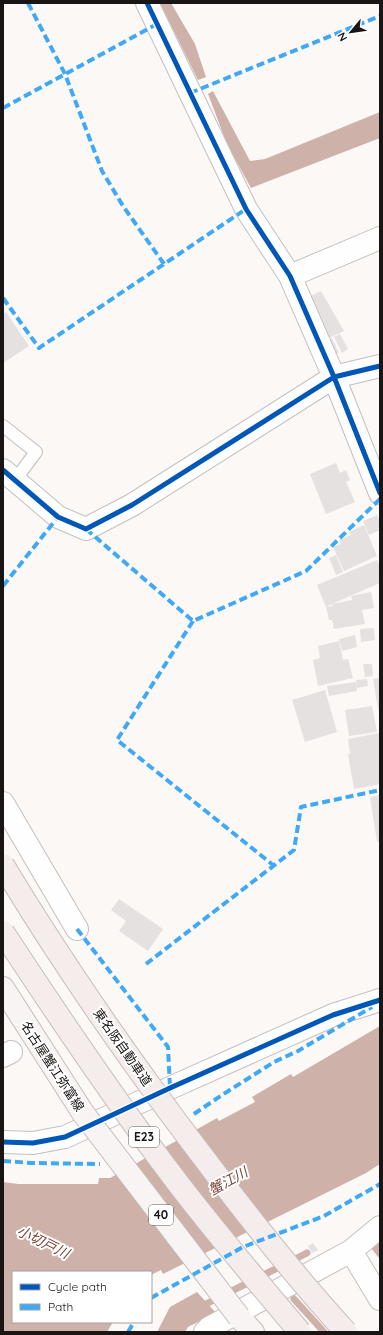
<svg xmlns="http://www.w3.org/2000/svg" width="383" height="1335" font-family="Quicksand,'Noto Sans JP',sans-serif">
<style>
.water{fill:#ceb1a9}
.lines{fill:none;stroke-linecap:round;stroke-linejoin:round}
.stream{stroke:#ceb1a9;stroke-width:7}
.building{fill:#e5e1e0}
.lane-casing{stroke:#c3bfbe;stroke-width:14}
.street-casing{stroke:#c3bfbe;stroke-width:24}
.primary-casing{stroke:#c6bdbb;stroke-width:24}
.lane{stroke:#fffefe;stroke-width:12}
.street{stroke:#fffefe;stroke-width:22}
.primary{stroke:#f8f4f3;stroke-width:22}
.primary-bridge-casing{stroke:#c6bdbb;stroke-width:24;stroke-linecap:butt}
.highway-bridge-casing{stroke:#c6bdbb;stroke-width:24;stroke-linecap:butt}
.primary-bridge{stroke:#f8f4f3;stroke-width:22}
.highway-bridge{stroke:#f4edeb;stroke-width:22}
.quiet{stroke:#3fa9f5;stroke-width:4;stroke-dasharray:8 4;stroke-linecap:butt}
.cycleway-casing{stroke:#fff;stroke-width:8}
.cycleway{stroke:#0057b8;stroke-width:5}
.labels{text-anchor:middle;stroke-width:4;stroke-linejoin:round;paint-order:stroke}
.shield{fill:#fff;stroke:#5e5b5a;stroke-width:1}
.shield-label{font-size:12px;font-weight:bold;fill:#191514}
.street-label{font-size:13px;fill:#191514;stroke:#fff}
.water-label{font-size:14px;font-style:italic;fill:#7c4435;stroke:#fff}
</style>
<rect width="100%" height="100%" fill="#fcf8f6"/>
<path class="water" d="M 160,3 L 171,3 L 195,44 L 206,77 L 198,80 Z
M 213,91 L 250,161 L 265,159 L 380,112 L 380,138 L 251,188 L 227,144 L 208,94 Z
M 380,1026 L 380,1164 L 366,1173 L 163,1274 L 161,1270 L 151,1275 L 151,1272 L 13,1272 L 13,1322 L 113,1322 L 107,1332 L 3,1332 L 3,1182 L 18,1184 L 98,1184 L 99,1178 L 110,1178 L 217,1118 L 219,1121 L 255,1102 L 252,1097 L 291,1074 L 293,1077 Z
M 197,1292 L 216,1313 L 188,1327 L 185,1332 L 157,1332 L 170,1307 Z"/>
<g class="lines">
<path class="stream" d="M 380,1243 L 374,1246 L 380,1254
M 294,1299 L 324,1332
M 200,1307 L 307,1253"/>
</g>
<path class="building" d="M 321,291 L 344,331 L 327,339 L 309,297 Z
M 6,312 L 29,346 L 3,363 L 3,314 Z
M 340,334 L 348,349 L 342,353 L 334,337 Z
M 332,338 L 339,353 L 334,355 L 327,341 Z
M 336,463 L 340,473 L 346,470 L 350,480 L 346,482 L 355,502 L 326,514 L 310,474 Z
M 377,515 L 380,522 L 380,530 L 369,535 L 363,521 Z
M 364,525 L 377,556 L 344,571 L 333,547 L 341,544 L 339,540 L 351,535 L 349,532 Z
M 336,555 L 343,572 L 336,575 L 329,558 Z
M 377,560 L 380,567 L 380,583 L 332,604 L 352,600 L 351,596 L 371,592 L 374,608 L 362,610 L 365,624 L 334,629 L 332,620 L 329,620 L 326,607 L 333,606 L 332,604 L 326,607 L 317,585 Z
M 374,628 L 375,640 L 361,642 L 360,629 Z
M 355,635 L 357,647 L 342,651 L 339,639 Z
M 339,641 L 343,660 L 348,659 L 353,678 L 318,686 L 313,660 L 320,658 L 318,646 Z
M 363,664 L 372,664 L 373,676 L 365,677 Z
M 380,678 L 380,715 L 379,715 L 373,679 Z
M 367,679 L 368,686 L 357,688 L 356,680 Z
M 356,682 L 357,691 L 329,696 L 327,686 Z
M 325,690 L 337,732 L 305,742 L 292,700 Z
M 372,706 L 377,732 L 349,736 L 345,710 Z
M 379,733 L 380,784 L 354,789 L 348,754 L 350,754 L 348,739 Z
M 380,795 L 380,841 L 377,842 L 370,797 Z
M 119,899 L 163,929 L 148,951 L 119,931 L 126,921 L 111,910 Z
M 313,1243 L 318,1250 L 312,1253 L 308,1246 Z"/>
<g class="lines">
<g class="lane-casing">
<path id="lane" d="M 3,426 L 36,452 L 15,480"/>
</g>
<g class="street-casing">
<path id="street" d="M 147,3 L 246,209 L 290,276 L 334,377 L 380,493
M 290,276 L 380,238
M 3,470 L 58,517 L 86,529 L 132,505 L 334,377 L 380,366
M 3,803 L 77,929
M 3,1056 L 11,1052
M 3,1142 L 33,1143 L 65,1137 L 170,1088 L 333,1015 L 380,1000
M 351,1251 L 380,1299
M 205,1332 L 209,1328 L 351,1251 L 380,1227"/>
</g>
<g class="primary-casing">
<path id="primary" d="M 3,988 L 83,1113
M 239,1317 L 253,1332"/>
</g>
<use href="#lane" class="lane"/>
<use href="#street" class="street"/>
<use href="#primary" class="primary"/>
<g class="primary-bridge-casing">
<path id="primary-bridge" d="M 83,1113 L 239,1317"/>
</g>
<g class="highway-bridge-casing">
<path id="highway-bridge" d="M 3,865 C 54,950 111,1033 170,1113 C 226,1188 283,1263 346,1332
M 3,932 C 58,1016 113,1098 174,1178 C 214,1231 257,1281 300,1332"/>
</g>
<use href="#primary-bridge" class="primary-bridge"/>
<use href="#highway-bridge" class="highway-bridge"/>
<path class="quiet" d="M 28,3 L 65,74 L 102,171 L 123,206 L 164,264
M 190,93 L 380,16
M 3,108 L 157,24
M 3,298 L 39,348 L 246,209
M 86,529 L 193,621 L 306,571 L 380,499
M 3,586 L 58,517
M 193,621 L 117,740 L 273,865
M 77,929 L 168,1047 L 170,1088
M 146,964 L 294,850 L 301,807 L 380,790
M 194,1114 L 222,1095 L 274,1062 L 298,1051 L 372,1007
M 3,1161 L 32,1163 L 100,1164
M 151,1298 L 243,1247 L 324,1216 L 380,1184
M 128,1332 L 134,1322"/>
<g class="cycleway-casing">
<path id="cycleway" d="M 147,3 L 246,209 L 290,276 L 334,377 L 380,493
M 3,470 L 58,517 L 86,529 L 132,505 L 334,377 L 380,366
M 3,1142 L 33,1143 L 65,1137 L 170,1088 L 333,1015 L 380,1000"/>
</g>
<use href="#cycleway" class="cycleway"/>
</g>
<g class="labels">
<g class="shield">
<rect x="129" y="1127" width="30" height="20" rx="3"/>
<rect x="149" y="1205" width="24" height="20" rx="3"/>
</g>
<g class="shield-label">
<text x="144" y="1141">E23</text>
<text x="161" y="1219">40</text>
</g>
<g class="street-label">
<text transform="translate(123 1047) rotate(55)" y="5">東名阪自動車道</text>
<text transform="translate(53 1066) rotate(57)" y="5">名古屋蟹江弥富線</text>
</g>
<g class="water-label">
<text transform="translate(228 1181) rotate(-29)" y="5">蟹江川</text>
<text transform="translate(43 1242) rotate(26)" y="5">小切戸川</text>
</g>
</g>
<rect width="383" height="1335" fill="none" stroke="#191514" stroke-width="8"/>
<rect x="12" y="1271" width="140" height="52" fill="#ffffff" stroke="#a3a1a1"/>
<rect x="20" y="1284" width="20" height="6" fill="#0057b8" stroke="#a3a1a1"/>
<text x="48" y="1291" font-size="12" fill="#191514">Cycle path</text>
<rect x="20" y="1304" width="20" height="6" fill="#3fa9f5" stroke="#a3a1a1"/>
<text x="48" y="1311" font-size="12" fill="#191514">Path</text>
<g transform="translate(351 32) rotate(241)" stroke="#ffffff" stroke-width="3" paint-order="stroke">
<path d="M0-3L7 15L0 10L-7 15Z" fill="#191514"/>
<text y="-6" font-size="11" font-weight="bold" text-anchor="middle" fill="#191514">N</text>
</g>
</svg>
